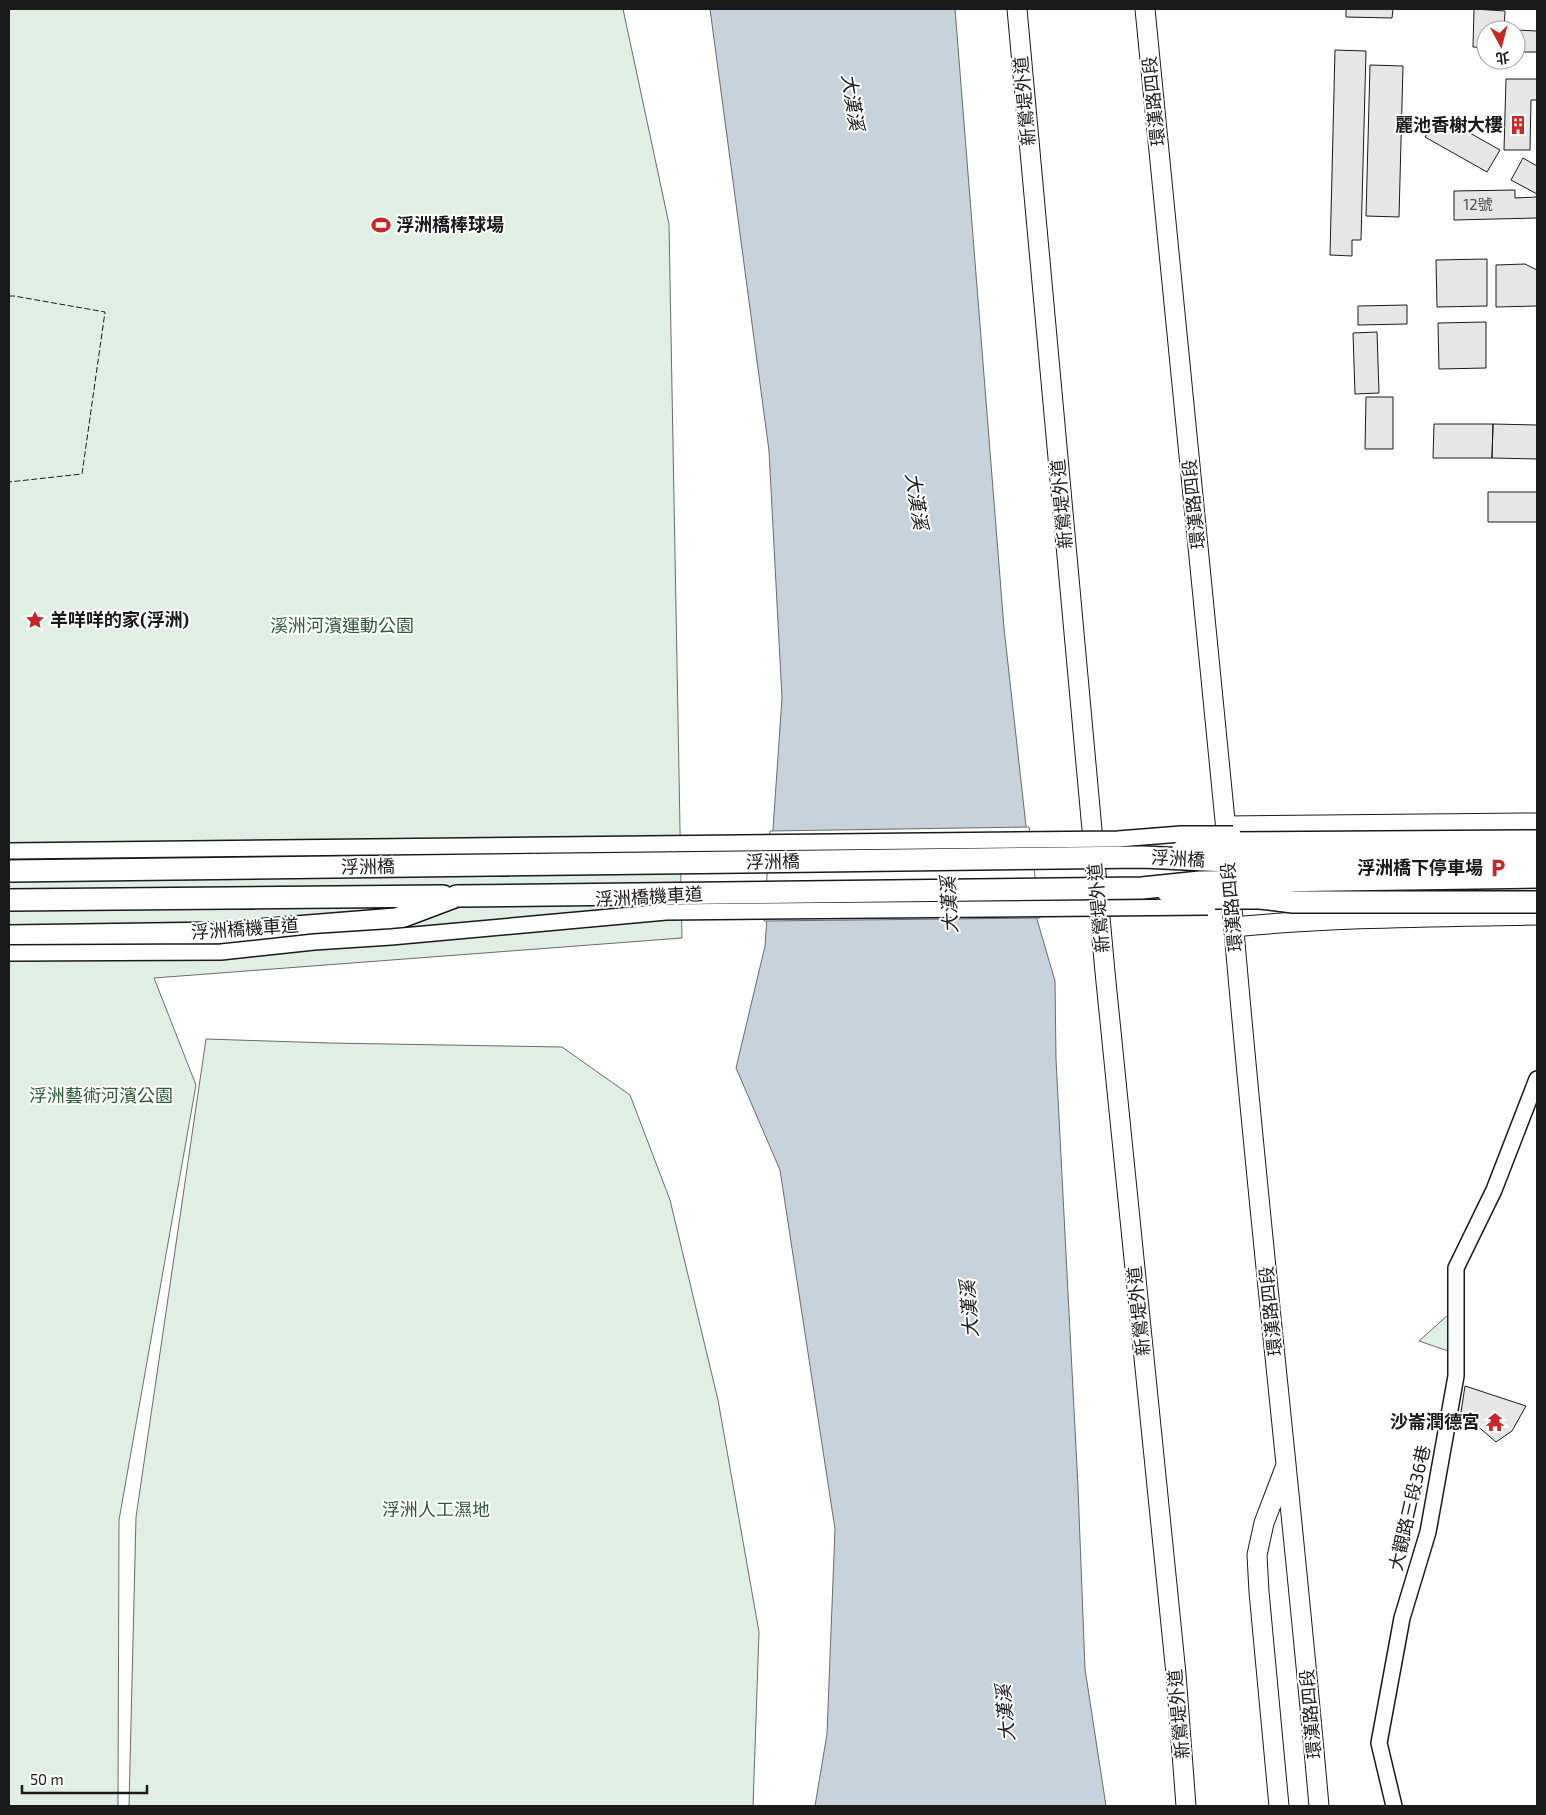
<svg xmlns="http://www.w3.org/2000/svg" width="1546" height="1815" font-family="'Exo 2','Noto Sans TC',sans-serif">
<style>
.green{fill:#e0efe3;stroke:#6a6a6a}
.water{fill:#c6d2dc;stroke:#6a6a6a}
.pier{fill:#fff;stroke:#6a6a6a}
.building{fill:#e6e6e6;stroke:#1a1a1a}
.lines{fill:none;stroke-linecap:round;stroke-linejoin:round}
.minor-casing{stroke:#1a1a1a;stroke-width:18}
.tertiary-casing{stroke:#1a1a1a;stroke-width:21}
.secondary-casing{stroke:#1a1a1a;stroke-width:24}
.minor{stroke:#fff;stroke-width:15}
.tertiary{stroke:#fff;stroke-width:19}
.secondary{stroke:#fff;stroke-width:21}
.minor-bridge-casing{stroke:#1a1a1a;stroke-width:18;stroke-linecap:butt}
.secondary-bridge-casing{stroke:#1a1a1a;stroke-width:24;stroke-linecap:butt}
.minor-bridge{stroke:#fff;stroke-width:15}
.secondary-bridge{stroke:#fff;stroke-width:21}
.fence{stroke:#1a1a1a;stroke-width:1;stroke-dasharray:6 2.5;stroke-linecap:butt}
.labels{text-anchor:middle;stroke-width:4;stroke-linejoin:round;paint-order:stroke}
.number-label{font-size:15px;fill:#4d4d4d}
.street-label{font-size:18px;fill:#1a1a1a;stroke:#fff}
.poi-label{font-size:18px;font-weight:bold;fill:#1a1a1a;stroke:#fff;text-anchor:end}
.park-label{font-size:18px;fill:#2b5a34;stroke:#fff}
.water-label{font-size:19px;font-style:italic;fill:#1a1a1a;stroke:#fff}
</style>
<rect width="100%" height="100%" fill="#fff"/>
<path class="green" d="M 9,9 L 623,9 L 669,224 L 682,938 L 154,978 L 196,1085 L 119,1520 L 118,1806 L 9,1806 Z
M 206,1039 L 329,1043 L 562,1047 L 630,1095 L 670,1200 L 718,1400 L 759,1632 L 753,1806 L 129,1806 L 136,1517 Z
M 1449,1314 L 1451,1352 L 1419,1341 Z"/>
<path class="water" d="M 710,9 L 955,9 L 1004,628 L 1036,916 L 1055,981 L 1056,1059 L 1078,1487 L 1085,1669 L 1106,1806 L 815,1806 L 827,1734 L 835,1529 L 780,1170 L 736,1068 L 765,946 L 782,698 L 769,451 Z"/>
<path class="pier" d="M 1029,827 L 1040,918 L 764,921 L 770,831 Z"/>
<path class="building" d="M 1346,9 L 1393,9 L 1392,18 L 1346,17 Z
M 1474,9 L 1505,11 L 1504,30 L 1486,30 L 1486,48 L 1473,47 Z
M 1516,30 L 1537,31 L 1537,52 L 1516,52 Z
M 1335,50 L 1366,51 L 1361,240 L 1352,240 L 1352,256 L 1330,255 Z
M 1370,65 L 1403,66 L 1399,217 L 1366,216 Z
M 1506,79 L 1537,79 L 1537,100 L 1531,100 L 1530,150 L 1504,150 Z
M 1438,115 L 1500,150 L 1487,172 L 1425,137 Z
M 1523,158 L 1537,166 L 1537,194 L 1511,180 Z
M 1515,190 L 1515,198 L 1537,197 L 1537,218 L 1454,220 L 1454,191 Z
M 1487,259 L 1487,306 L 1437,307 L 1436,260 Z
M 1525,264 L 1537,270 L 1537,306 L 1496,307 L 1496,265 Z
M 1407,305 L 1407,324 L 1358,325 L 1358,306 Z
M 1486,322 L 1486,368 L 1439,369 L 1438,323 Z
M 1377,332 L 1379,393 L 1355,394 L 1353,333 Z
M 1366,397 L 1393,397 L 1393,449 L 1365,449 Z
M 1434,424 L 1493,424 L 1492,458 L 1433,458 Z
M 1493,424 L 1537,425 L 1537,459 L 1492,458 Z
M 1488,492 L 1537,492 L 1537,522 L 1488,522 Z
M 1465,1386 L 1526,1406 L 1512,1431 L 1496,1442 L 1461,1412 Z"/>
<g class="lines">
<g class="minor-casing">
<path id="minor" d="M 1394,1806 L 1379,1743 L 1402,1618 L 1428,1532 L 1456,1376 L 1456,1268 L 1494,1190 L 1537,1079"/>
</g>
<g class="tertiary-casing">
<path id="tertiary" d="M 1017,9 L 1105,972 L 1176,1674 L 1186,1806
M 1145,9 L 1228,851
M 1226,826 L 1537,823
M 1230,883 C 1255,1191 1292,1498 1319,1806
M 1234,927 C 1334,917 1436,917 1537,915
M 1279,1806 L 1259,1592 L 1257,1555 L 1264,1523 L 1285,1468"/>
</g>
<g class="secondary-casing">
<path id="secondary" d="M 9,900 L 443,896
M 9,936 L 221,933 L 396,919 L 457,896"/>
</g>
<use href="#minor" class="minor"/>
<use href="#tertiary" class="tertiary"/>
<use href="#secondary" class="secondary"/>
<g class="minor-bridge-casing">
<path id="minor-bridge" d="M 9,851 L 1118,839 L 1181,834 L 1233,834
M 9,953 L 221,952 L 314,942 L 391,937 L 666,912 L 1208,907"/>
</g>
<g class="secondary-bridge-casing">
<path id="secondary-bridge" d="M 1183,850 L 1226,843 L 1537,841
M 9,871 L 1143,857 L 1227,861 L 1537,857
M 1168,892 L 1200,898 L 1260,898 L 1293,902 L 1537,902
M 457,896 L 1142,888 L 1200,882 L 1537,877"/>
</g>
<use href="#minor-bridge" class="minor-bridge"/>
<use href="#secondary-bridge" class="secondary-bridge"/>
<path class="fence" d="M 9,296 L 14,296 L 105,312 L 82,474 L 9,482"/>
</g>
<defs>
<g id="building-bare" transform="scale(1.5)"><path d="M-4-6H4V6H1V3H-1V6H-4ZM-2.5-4.3h1.7v1.8h-1.7ZM.8-4.3h1.7v1.8H.8ZM-2.5-1h1.7V.8h-1.7ZM.8-1h1.7V.8H.8Z" fill="#c62828" stroke="#fff" stroke-width="2.5" paint-order="stroke"/></g>
<g id="stadium-bare" transform="scale(1.5)"><path d="M0-5a6.5 5 0 1 0 0 10a6.5 5 0 1 0 0-10ZM-3.5-1.8h7v3.6h-7Z" fill="#c62828" stroke="#fff" stroke-width="2.5" paint-order="stroke"/></g>
<g id="sight-bare" transform="scale(1.5)"><path d="M0-6L1.8-2.2L6-1.7L2.9 1.2L3.7 5.4L0 3.3L-3.7 5.4L-2.9 1.2L-6-1.7L-1.8-2.2Z" fill="#c62828" stroke="#fff" stroke-width="2.5" paint-order="stroke"/></g>
<g id="parking-bare" transform="scale(1.5)"><path d="M-3.5-5.5H1a3.5 3.5 0 0 1 0 7H-1V5.5H-3.5ZM-1-3.4V-.6H.8a1.4 1.4 0 0 0 0-2.8Z" fill="#c62828" stroke="#fff" stroke-width="2.5" paint-order="stroke"/></g>
<g id="temple-bare" transform="scale(1.5)"><path d="M0-6L5-2H3V0L6.5 2.5H4V6H1.5V3h-3V6H-4V2.5H-6.5L-3 0V-2H-5Z" fill="#c62828" stroke="#fff" stroke-width="2.5" paint-order="stroke"/></g>
</defs>
<g fill-rule="evenodd">
<use href="#building-bare" x="1518" y="125"/>
<use href="#stadium-bare" x="381" y="225"/>
<use href="#sight-bare" x="35" y="620"/>
<use href="#parking-bare" x="1498" y="868"/>
<use href="#temple-bare" x="1495" y="1422"/>
</g>
<g class="labels">
<g class="number-label">
<text x="1478" y="210">12號</text>
</g>
<g class="street-label">
<text transform="translate(1025 101) rotate(-95)" y="6">新鶯堤外道</text>
<text transform="translate(1154 101) rotate(-96)" y="6">環漢路四段</text>
<text transform="translate(1062 504) rotate(-95)" y="6">新鶯堤外道</text>
<text transform="translate(1194 504) rotate(-96)" y="6">環漢路四段</text>
<text transform="translate(1178 859) rotate(3)" y="6">浮洲橋</text>
<text transform="translate(773 862) rotate(-1)" y="6">浮洲橋</text>
<text transform="translate(368 867) rotate(-1)" y="6">浮洲橋</text>
<text transform="translate(649 897) rotate(-3)" y="6">浮洲橋機車道</text>
<text transform="translate(1232 907) rotate(-95)" y="6">環漢路四段</text>
<text transform="translate(1099 908) rotate(-95)" y="6">新鶯堤外道</text>
<text transform="translate(245 929) rotate(-4)" y="6">浮洲橋機車道</text>
<text transform="translate(1139 1311) rotate(-96)" y="6">新鶯堤外道</text>
<text transform="translate(1271 1311) rotate(-96)" y="6">環漢路四段</text>
<text transform="translate(1410 1508) rotate(-77)" y="6">大觀路三段36巷</text>
<text transform="translate(1179 1714) rotate(-95)" y="6">新鶯堤外道</text>
<text transform="translate(1311 1714) rotate(-95)" y="6">環漢路四段</text>
</g>
<g class="poi-label">
<text x="1503" y="131">麗池香榭大樓</text>
<text x="396" y="231" text-anchor="start">浮洲橋棒球場</text>
<text x="50" y="626" text-anchor="start">羊咩咩的家(浮洲)</text>
<text x="1483" y="874">浮洲橋下停車場</text>
<text x="1480" y="1428">沙崙潤德宮</text>
</g>
<g class="park-label">
<text x="342" y="632">溪洲河濱運動公園</text>
<text x="101" y="1102">浮洲藝術河濱公園</text>
<text x="436" y="1516">浮洲人工濕地</text>
</g>
<g class="water-label">
<text transform="translate(853 102) rotate(81)" y="7">大漢溪</text>
<text transform="translate(917 501) rotate(81)" y="7">大漢溪</text>
<text transform="translate(949 905) rotate(-93)" y="7">大漢溪</text>
<text transform="translate(969 1309) rotate(-94)" y="7">大漢溪</text>
<text transform="translate(1005 1713) rotate(-95)" y="7">大漢溪</text>
</g>
</g>
<rect width="1546" height="1815" fill="none" stroke="#1a1a1a" stroke-width="20"/>
<g transform="translate(1501 45) rotate(173)"><circle r="24" fill="#ffffff" stroke="#a3a3a3"/>
<path d="M0-4L9 19L0 12L-9 19Z" fill="#c62828"/>
<text y="-8" font-size="14" font-weight="bold" text-anchor="middle" fill="#1a1a1a">北</text>
</g>
<path d="M22 1785v8h125v-8" fill="none" stroke="#1a1a1a" stroke-width="2.5"/>
<text x="30" y="1785" font-size="15" fill="#1a1a1a" stroke="#ffffff" stroke-width="4" paint-order="stroke">50 m</text>
</svg>
